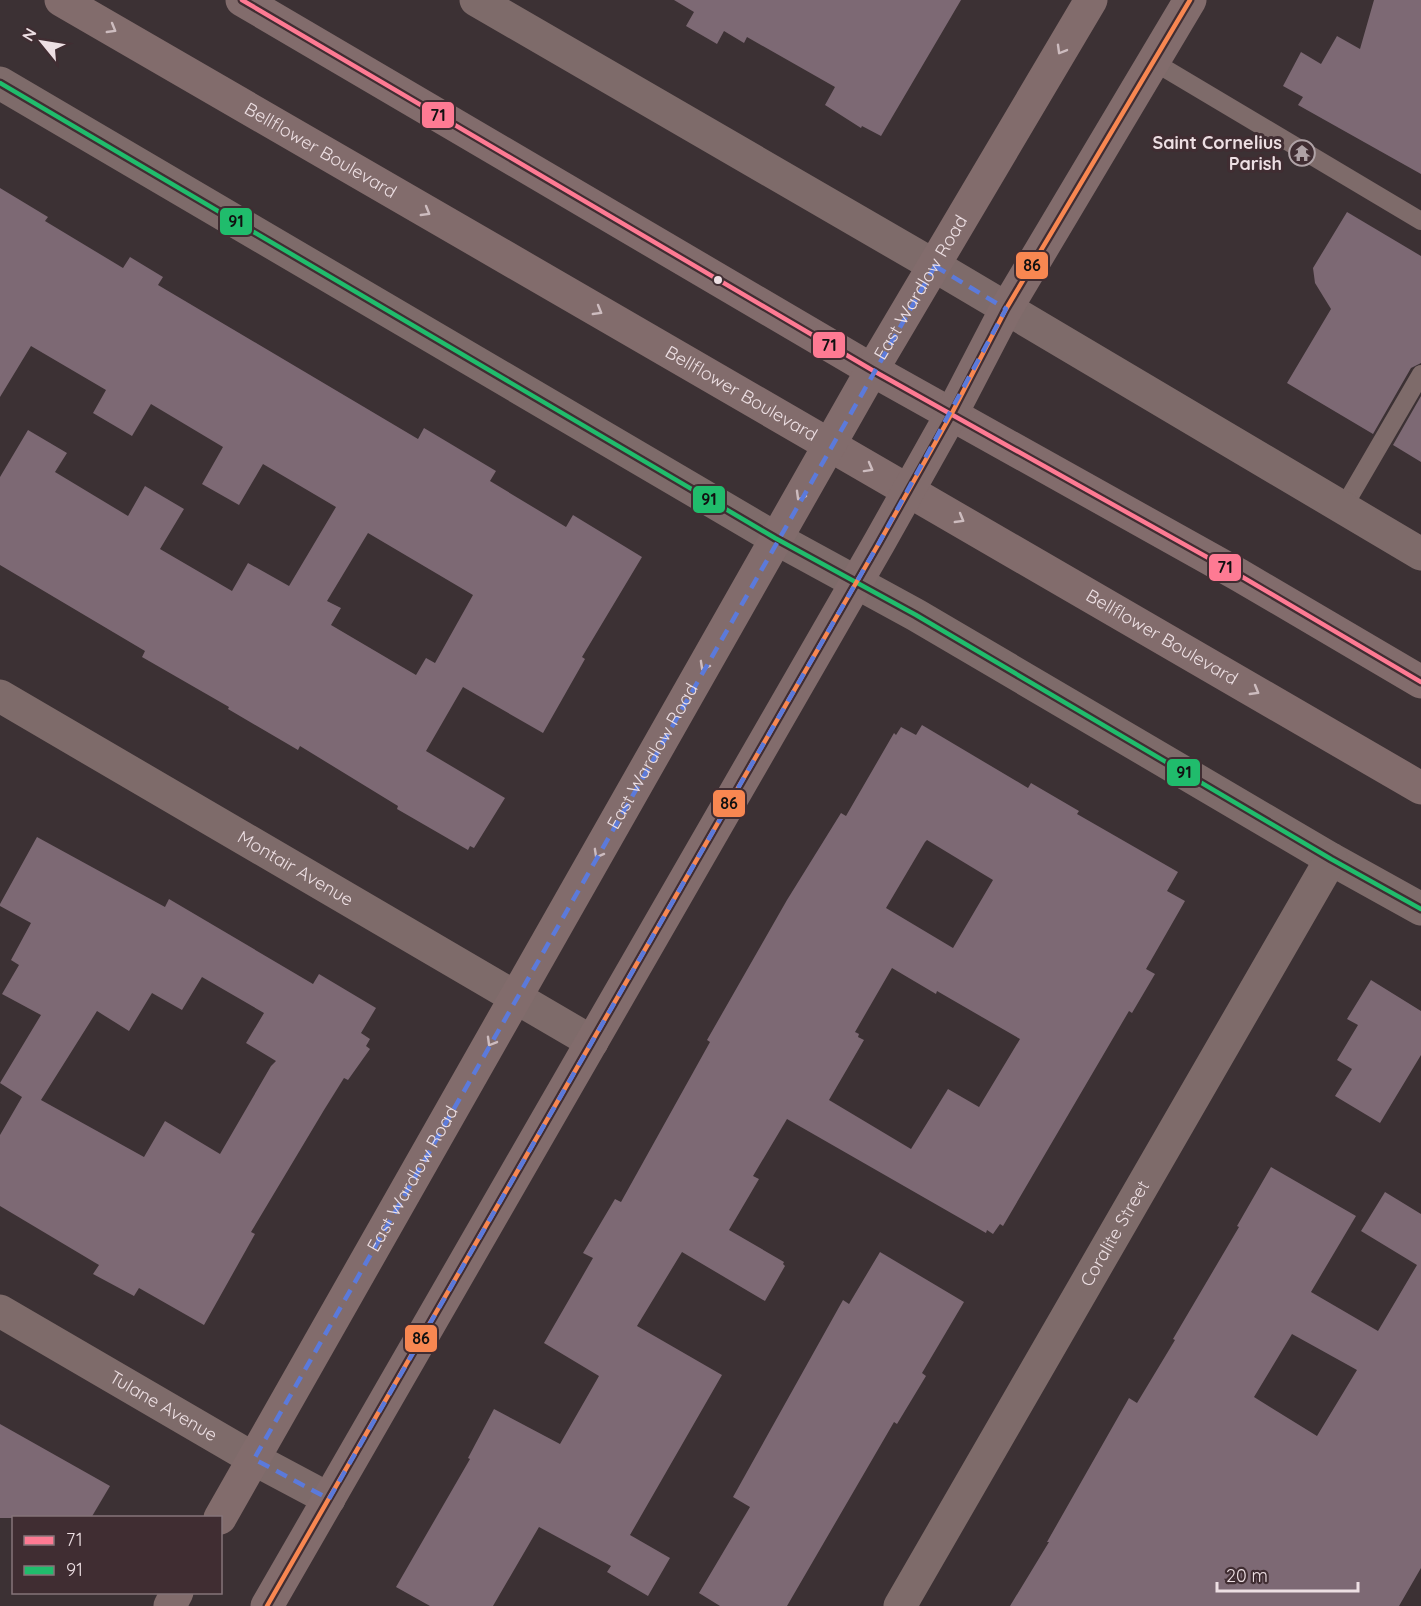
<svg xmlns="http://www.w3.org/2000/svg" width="1421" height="1606" font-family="Quicksand,sans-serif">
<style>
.building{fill:#7d6974;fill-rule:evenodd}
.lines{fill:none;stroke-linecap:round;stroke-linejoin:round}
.service{stroke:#7e6b6a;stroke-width:18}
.minor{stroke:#7e6b6a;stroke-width:33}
.secondary{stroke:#826c6c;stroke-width:33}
.bus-1-casing{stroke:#402d32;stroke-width:9}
.bus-2-casing{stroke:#402d32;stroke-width:9}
.bus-3-casing{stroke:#402d32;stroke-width:9}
.bus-1{stroke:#fe7a93;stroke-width:4.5}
.bus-2{stroke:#20bc6c;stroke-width:4.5}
.bus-3{stroke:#f88751;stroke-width:4.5}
.oneway{stroke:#cdbcbf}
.marked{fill:none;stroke:#5b7adb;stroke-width:4.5;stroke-dasharray:12 8;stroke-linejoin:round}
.bus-dot{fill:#eddfe3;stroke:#402d32;stroke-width:2}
.labels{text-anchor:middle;stroke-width:6;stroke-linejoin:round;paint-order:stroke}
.poi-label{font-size:18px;font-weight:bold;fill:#eddfe3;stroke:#402d32;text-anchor:end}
.street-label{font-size:18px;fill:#eddfe3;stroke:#402d32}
.line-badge{stroke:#402d32;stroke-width:2}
.pale-badge-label{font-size:16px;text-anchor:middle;font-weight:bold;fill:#111}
</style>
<rect width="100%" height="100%" fill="#3c3134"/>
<path class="building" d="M 674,0 L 961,0 L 881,136 L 862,126 L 861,128 L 825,105 L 835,87 L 747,37 L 744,43 L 724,31 L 717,44 L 686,26 L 694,12 Z
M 1374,0 L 1421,0 L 1421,174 L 1298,105 L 1303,97 L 1283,86 L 1301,52 L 1321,64 L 1337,36 L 1360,49 Z
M 0,188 L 48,217 L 45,221 L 123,268 L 130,257 L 163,277 L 158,285 L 418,439 L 424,428 L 496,471 L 490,481 L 566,527 L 573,515 L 642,557 L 582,657 L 585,659 L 543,733 L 463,687 L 426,751 L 505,798 L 474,848 L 470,846 L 468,850 L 397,809 L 398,806 L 300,746 L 298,750 L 228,709 L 229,707 L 142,657 L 145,651 L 0,565 L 0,477 L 28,430 L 67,453 L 55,472 L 128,516 L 145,486 L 184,509 L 160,549 L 232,591 L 248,563 L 289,586 L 336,507 L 263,464 L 239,505 L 202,484 L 223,447 L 151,404 L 132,436 L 93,413 L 106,390 L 31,346 L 0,397 ZM 368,533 L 473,595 L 435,663 L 426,658 L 416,675 L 331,625 L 341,608 L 327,601 Z
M 1347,212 L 1421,256 L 1421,363 L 1411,368 L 1373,434 L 1287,383 L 1331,309 L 1315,283 L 1313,268 Z
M 1421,396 L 1421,462 L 1393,445 Z
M 922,725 L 1028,788 L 1031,783 L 1079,811 L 1077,814 L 1178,872 L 1167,891 L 1185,901 L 1146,969 L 1155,974 L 1132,1013 L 1129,1011 L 1003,1226 L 1000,1224 L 993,1234 L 987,1230 L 986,1233 L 787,1119 L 753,1176 L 759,1179 L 729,1230 L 784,1262 L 783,1264 L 785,1266 L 765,1301 L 682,1252 L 637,1326 L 722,1375 L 630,1535 L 670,1558 L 648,1596 L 607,1572 L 611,1566 L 539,1527 L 493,1606 L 430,1606 L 396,1587 L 470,1459 L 468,1458 L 494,1409 L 560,1444 L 599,1376 L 544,1343 L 593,1258 L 583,1253 L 615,1199 L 621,1202 L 710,1042 L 707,1040 L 787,900 L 841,813 L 846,816 L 894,733 L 896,735 L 901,727 L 916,735 ZM 927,840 L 993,880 L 953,948 L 886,908 L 925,842 ZM 892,968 L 936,994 L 937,991 L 1020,1039 L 979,1107 L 948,1089 L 911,1149 L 829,1100 L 864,1040 L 858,1037 L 859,1034 L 855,1032 Z
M 37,837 L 165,907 L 169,899 L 313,984 L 319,974 L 376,1008 L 361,1033 L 370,1039 L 366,1046 L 370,1049 L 348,1080 L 344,1078 L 324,1110 L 251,1232 L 255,1234 L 204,1325 L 139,1288 L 134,1296 L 93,1274 L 99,1265 L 0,1206 L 0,1135 L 22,1097 L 0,1083 L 41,1015 L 2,994 L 19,965 L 11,960 L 31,923 L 0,906 L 0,904 ZM 202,977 L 264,1013 L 246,1043 L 276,1061 L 271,1066 L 220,1154 L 165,1121 L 144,1157 L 41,1100 L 97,1011 L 129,1031 L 152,993 L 182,1010 Z
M 1371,980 L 1421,1011 L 1421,1055 L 1380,1123 L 1335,1096 L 1352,1069 L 1337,1060 L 1358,1025 L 1347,1019 Z
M 1271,1167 L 1356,1216 L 1311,1292 L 1378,1331 L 1417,1265 L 1361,1231 L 1385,1192 L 1421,1214 L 1421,1568 L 1399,1606 L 1010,1606 L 1049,1542 L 1047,1542 L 1129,1398 L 1137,1403 L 1175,1340 L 1173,1339 L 1239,1227 L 1237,1226 ZM 1292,1334 L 1357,1370 L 1317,1436 L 1254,1397 Z
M 880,1252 L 964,1302 L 922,1373 L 926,1376 L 897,1424 L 894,1422 L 787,1606 L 720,1606 L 699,1593 L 750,1507 L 733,1497 L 843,1300 L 849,1304 Z
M 0,1424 L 110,1486 L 91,1518 L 0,1518 Z"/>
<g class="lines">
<path class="service" d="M 1154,62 L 1421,221
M 1343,508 L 1421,374"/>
<g class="minor">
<path d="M 476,0 L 935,266 L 1421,554"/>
<path d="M 0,83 L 775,538 L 916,615 L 1331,859 L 1421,909"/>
<path id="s1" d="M 0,696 L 592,1042"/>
<path id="s2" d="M 0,1311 L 254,1459 L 329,1499"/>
<path id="s3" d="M 900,1606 L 1331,859"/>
</g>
<g class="secondary">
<path id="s4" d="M 61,0 C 514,263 969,524 1421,788"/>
<path d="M 242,0 L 872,370 L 1239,575 L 1421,682"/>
<path id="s5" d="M 220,1518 L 872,370 L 1091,0"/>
<path d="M 170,1606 L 177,1592"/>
<path d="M 267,1606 L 879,543 L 952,413 L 1006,309 L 1190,0"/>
</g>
<g class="bus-1-casing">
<path id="bus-1" d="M 242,0 L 872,370 L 1239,575 L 1421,682"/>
</g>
<g class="bus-2-casing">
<path id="bus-2" d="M 0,83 L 775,538 L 916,615 L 1331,859 L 1421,909"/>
</g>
<g class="bus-3-casing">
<path id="bus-3" d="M 267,1606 L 879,543 L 952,413 L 1006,309 L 1190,0"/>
</g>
<use href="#bus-1" class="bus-1"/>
<use href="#bus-2" class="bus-2"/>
<use href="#bus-3" class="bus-3"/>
</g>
<defs><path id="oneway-chevron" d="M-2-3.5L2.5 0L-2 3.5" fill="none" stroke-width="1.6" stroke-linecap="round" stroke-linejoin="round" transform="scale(1.5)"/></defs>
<g class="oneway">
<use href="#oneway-chevron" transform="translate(112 29) rotate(30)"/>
<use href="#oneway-chevron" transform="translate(1061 50) rotate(120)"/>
<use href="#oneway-chevron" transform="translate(426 212) rotate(30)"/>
<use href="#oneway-chevron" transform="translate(598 311) rotate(30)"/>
<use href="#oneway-chevron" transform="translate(869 468) rotate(29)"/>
<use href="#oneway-chevron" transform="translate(800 496) rotate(120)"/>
<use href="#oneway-chevron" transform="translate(960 519) rotate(30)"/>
<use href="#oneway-chevron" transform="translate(704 666) rotate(119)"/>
<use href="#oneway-chevron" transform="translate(1255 691) rotate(30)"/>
<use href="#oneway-chevron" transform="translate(598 854) rotate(119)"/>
<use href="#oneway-chevron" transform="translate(491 1042) rotate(120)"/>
</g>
<path class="marked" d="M 935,266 L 1006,309 L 879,543 L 329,1499 L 254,1459 Z"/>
<defs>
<g id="temple-ring" transform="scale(1.35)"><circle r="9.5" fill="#402d32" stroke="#afa2a6" stroke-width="1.5"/><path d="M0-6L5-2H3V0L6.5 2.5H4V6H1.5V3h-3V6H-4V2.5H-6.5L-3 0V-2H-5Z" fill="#afa2a6"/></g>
</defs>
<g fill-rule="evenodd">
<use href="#temple-ring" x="1302" y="153"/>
</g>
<circle class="bus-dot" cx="718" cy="280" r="5"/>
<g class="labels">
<g class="poi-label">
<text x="1282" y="149">Saint Cornelius<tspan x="1282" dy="21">Parish</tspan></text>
</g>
<g class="street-label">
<text dy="6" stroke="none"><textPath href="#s4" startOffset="300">Bellflower Boulevard</textPath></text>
<text dy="6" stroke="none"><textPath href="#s5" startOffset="1416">East Wardlow Road</textPath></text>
<text dy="6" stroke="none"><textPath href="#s4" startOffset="786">Bellflower Boulevard</textPath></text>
<text dy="6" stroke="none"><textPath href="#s4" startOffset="1272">Bellflower Boulevard</textPath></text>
<text dy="6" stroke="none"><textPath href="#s5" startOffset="876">East Wardlow Road</textPath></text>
<text dy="6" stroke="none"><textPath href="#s1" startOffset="342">Montair Avenue</textPath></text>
<text dy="6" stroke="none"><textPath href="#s5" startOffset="390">East Wardlow Road</textPath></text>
<text dy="6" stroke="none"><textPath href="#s3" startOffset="430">Coralite Street</textPath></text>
<text dy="6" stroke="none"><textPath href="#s2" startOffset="189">Tulane Avenue</textPath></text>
</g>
</g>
<g class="line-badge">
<rect x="421" y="101" width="34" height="28" rx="6" fill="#fe7a93"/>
<rect x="219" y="207" width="34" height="29" rx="6" fill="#20bc6c"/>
<rect x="1015" y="251" width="34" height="29" rx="6" fill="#f88751"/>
<rect x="812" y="331" width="34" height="28" rx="6" fill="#fe7a93"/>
<rect x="692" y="485" width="34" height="29" rx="6" fill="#20bc6c"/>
<rect x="1208" y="553" width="34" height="29" rx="6" fill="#fe7a93"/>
<rect x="1166" y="758" width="35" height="29" rx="6" fill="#20bc6c"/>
<rect x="712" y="789" width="34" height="29" rx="6" fill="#f88751"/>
<rect x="404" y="1324" width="34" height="29" rx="6" fill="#f88751"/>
</g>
<g class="pale-badge-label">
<text x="438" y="121">71</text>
<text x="236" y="227">91</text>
<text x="1032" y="271">86</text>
<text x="829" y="351">71</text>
<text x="709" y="505">91</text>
<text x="1225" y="573">71</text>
<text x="1184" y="778">91</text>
<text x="729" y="809">86</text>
<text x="421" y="1344">86</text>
</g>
<rect x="12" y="1516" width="210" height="78" fill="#402d32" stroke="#857479" stroke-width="1.5"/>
<rect x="24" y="1536" width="30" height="9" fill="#fe7a93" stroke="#857479" stroke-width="1.5"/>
<text x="66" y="1546" font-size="18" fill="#eddfe3">71</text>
<rect x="24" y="1566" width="30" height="9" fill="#20bc6c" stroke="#857479" stroke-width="1.5"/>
<text x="66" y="1576" font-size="18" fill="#eddfe3">91</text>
<g transform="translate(42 42) rotate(300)" stroke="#402d32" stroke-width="4.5" paint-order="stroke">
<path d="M0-4.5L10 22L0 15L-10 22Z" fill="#eddfe3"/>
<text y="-9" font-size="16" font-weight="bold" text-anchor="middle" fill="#eddfe3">N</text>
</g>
<path d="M1217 1582v9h141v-9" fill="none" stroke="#eddfe3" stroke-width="3"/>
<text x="1226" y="1582" font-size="18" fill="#eddfe3" stroke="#402d32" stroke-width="4.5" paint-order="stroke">20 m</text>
</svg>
